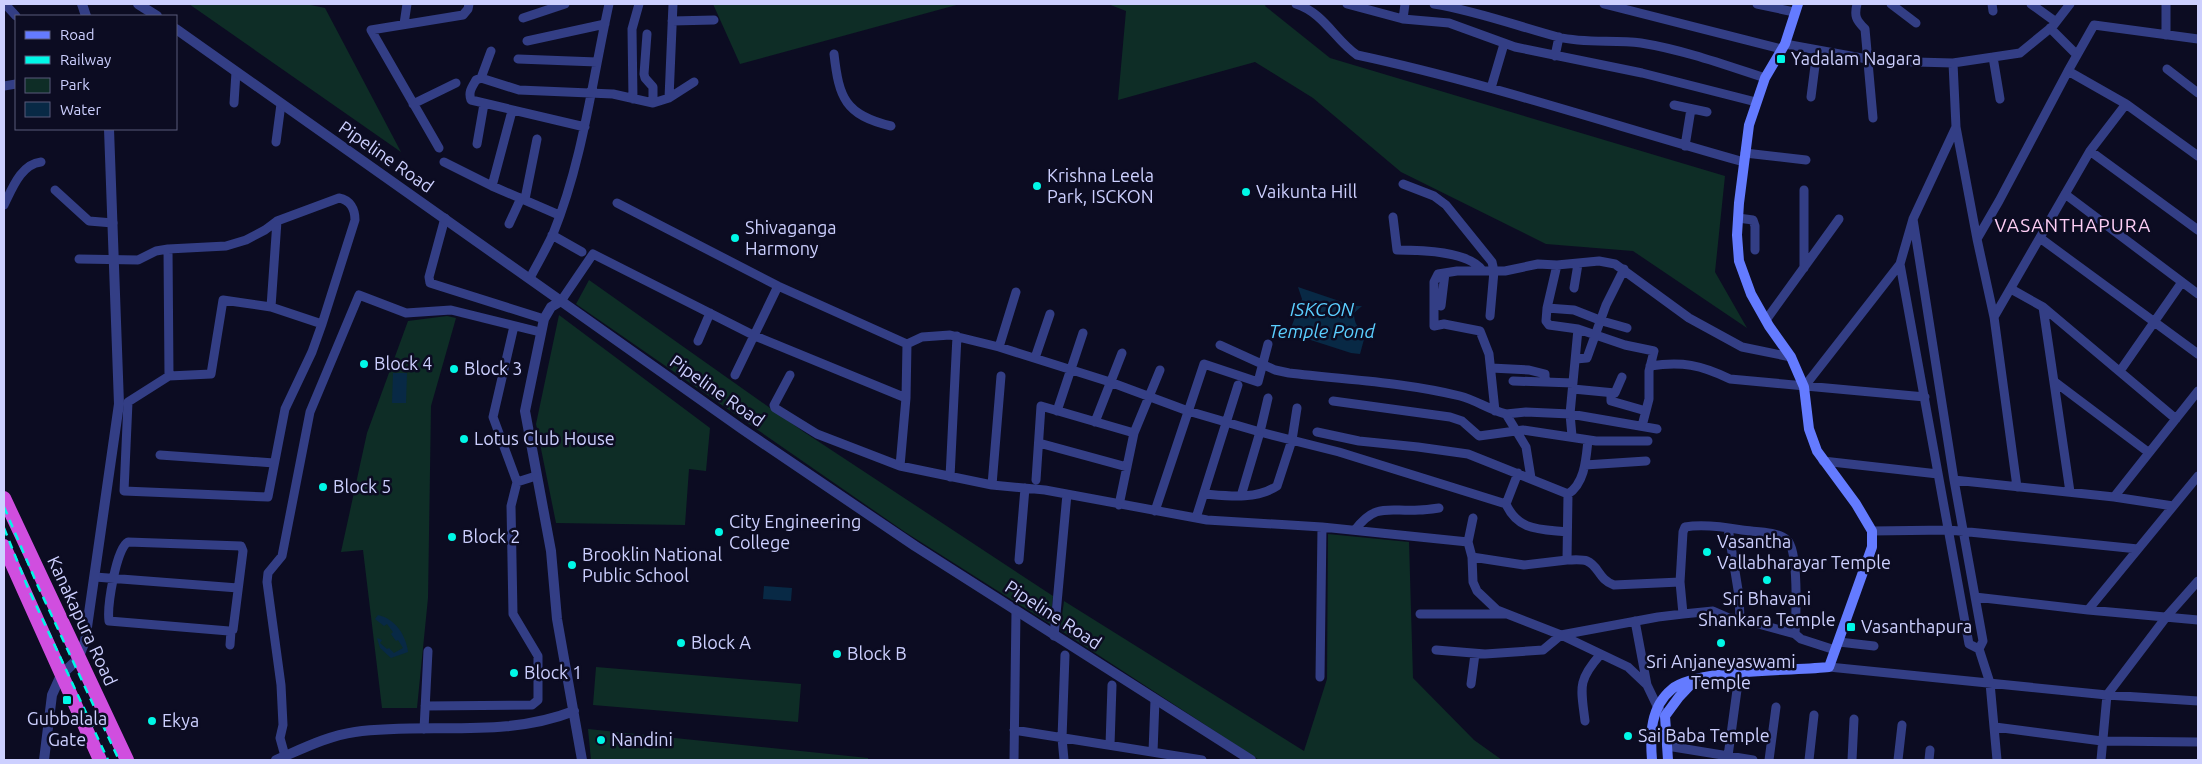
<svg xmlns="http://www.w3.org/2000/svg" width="2202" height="764" font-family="Ubuntu,sans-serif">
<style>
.green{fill:#0e2d26}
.water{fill:#082945}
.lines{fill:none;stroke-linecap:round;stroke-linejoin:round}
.minor{stroke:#333e85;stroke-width:9}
.tertiary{stroke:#333e85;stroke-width:10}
.secondary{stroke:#647bff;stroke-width:10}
.trunk{stroke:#d04edf;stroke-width:14}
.rail{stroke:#00f8e7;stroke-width:2.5;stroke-dasharray:8 6;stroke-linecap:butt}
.poi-dot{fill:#00f8e7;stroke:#0c0c22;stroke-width:2}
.labels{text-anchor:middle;stroke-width:5;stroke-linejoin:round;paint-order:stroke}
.poi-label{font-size:18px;fill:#cdd0ff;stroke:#0c0c22;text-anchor:start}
.street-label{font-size:18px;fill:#cdd0ff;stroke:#0c0c22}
.neighbourhood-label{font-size:19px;letter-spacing:1px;fill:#ffcff6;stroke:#0c0c22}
.water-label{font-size:19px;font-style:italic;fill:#5bcfff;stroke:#0c0c22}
</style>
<rect width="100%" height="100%" fill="#0c0c22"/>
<path class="green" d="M 189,4 L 306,4 L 325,8 L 401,152 Z
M 713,4 L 960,4 L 740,64 Z
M 1108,4 L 1266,4 L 1265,6 L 1330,58 L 1725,176 L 1715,272 L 1747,328 L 1633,251 L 1546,244 L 1401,172 L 1313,98 L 1255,62 L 1118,100 L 1126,11 Z
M 589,280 L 804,432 L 1053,596 L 1050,624 L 905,532 L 576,304 Z
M 559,315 L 710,428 L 706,471 L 689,469 L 685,525 L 556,523 L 536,424 Z
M 447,316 L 456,318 L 431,406 L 428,598 L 417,708 L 382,708 L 363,550 L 341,552 L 367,433 L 408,321 Z
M 1328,534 L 1409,542 L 1413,678 L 1474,740 L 1502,760 L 1259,760 L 1060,630 L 1064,601 L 1304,751 L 1327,679 Z
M 596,667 L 801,684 L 798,722 L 593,705 Z
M 588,729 L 868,758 L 868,760 L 591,760 Z"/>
<path class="water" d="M 1298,287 L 1354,306 L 1362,306 L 1354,313 C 1354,322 1357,329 1366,332 L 1360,354 L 1351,353 L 1289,333 L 1302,299 Z
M 393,373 L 407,373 L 406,403 L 392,403 Z
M 764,586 L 792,588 L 791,601 L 763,599 Z
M 378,615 C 396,619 406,636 408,652 L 391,658 L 380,648 L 377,638 L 382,640 L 380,643 L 387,649 L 389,648 L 394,653 L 403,648 L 398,640 L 396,641 L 391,634 L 393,632 L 387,624 L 384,626 L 375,619 Z"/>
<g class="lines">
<path class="minor" d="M 5,4 L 16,16
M 1296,4 C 1324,13 1335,40 1357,55 C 1488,83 1615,126 1744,162
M 1347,4 L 1403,19 L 1449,23 L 1515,47 L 1642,73 L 1756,102
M 1434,4 C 1477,11 1517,26 1558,37 C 1586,44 1614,39 1641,43 C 1684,50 1725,65 1765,78
M 1604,4 L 1781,49
M 1757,4 L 1794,12
M 1857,4 C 1854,16 1856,20 1865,29 L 1873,118
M 1891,4 L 1916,23
M 1992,4 L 1993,11
M 2031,4 L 2056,22
M 523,18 L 565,4
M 1403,19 L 1405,4
M 672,21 L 714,20
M 404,24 L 407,4
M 2050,28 L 2077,55
M 647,34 L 644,74 L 645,78 L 653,87 L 653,103
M 2166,35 L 2166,4
M 527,41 L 605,24
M 1785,44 L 1878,61 L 1953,63 L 2020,53 L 2053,26 L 2070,4
M 834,54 C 839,98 845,115 891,126
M 1555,56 L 1559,37
M 1993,57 L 2000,99
M 518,59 L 597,62
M 1953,63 L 1956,127 L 1977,239 L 1994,317 L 2017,487
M 2167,69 L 2198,93
M 2068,71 L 2094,25 L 2198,39
M 481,78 L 491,51
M 4,86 L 16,84
M 1491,88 L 1504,44
M 1811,97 L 1817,50
M 669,98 L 673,4
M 633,99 L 632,29 L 639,4
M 234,103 L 236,72
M 413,104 L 456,83
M 1674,105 L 1707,112
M 512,111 L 492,186 L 559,215
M 585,127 L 471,100 C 468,92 472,87 476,80 L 481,78 L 519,90 L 613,94 L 653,103 L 669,98 L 694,82
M 276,142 L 281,104
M 477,144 L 484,104
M 1685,146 L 1691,109
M 439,148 L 371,30 L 463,15 L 468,9 L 469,4
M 2090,151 L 2198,230
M 1745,153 L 1806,160
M 444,162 L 492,186
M 1403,184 L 1434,196 L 1446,205 L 1492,262 L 1494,271 L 1490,316
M 55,190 L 89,221 L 113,223
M 2065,194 L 2198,294
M 525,199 L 537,139
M 617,203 L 778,286 L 907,344 L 922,337 L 950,335 L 999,347 L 1110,382 L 1188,411 L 1260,432 L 1339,452 L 1506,504 L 1518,473
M 4,205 C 12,189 21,164 41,162
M 1393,217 L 1397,250 C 1421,250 1469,251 1483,271
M 445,218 L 429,277 L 430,283 L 544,319
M 1738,218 L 1753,220 L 1755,226 L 1755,250
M 1913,219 L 1954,480 L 1983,641 L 1979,649 L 1990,683 L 1997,760
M 509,224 L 521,198
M 552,235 L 582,252
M 2040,238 L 2198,354
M 1977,239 L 1999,201 L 2068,71 L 2126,104 L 2198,156
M 79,259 L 138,260 L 156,251 L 168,249
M 1900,264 L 1969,644 L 1979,649
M 1557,265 L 1547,308 L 1574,310 L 1602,321 L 1627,328
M 1804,268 L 1804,190
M 530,278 C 538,263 546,249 553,234 C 583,160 592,81 609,4
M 1574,288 L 1578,264
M 2011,289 L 2043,307 L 2176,419
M 223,300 L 271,307 L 322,324 L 312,352 L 285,409 L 268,497 L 124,491 L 128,402 L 169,376 L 211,374 Z
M 561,301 L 593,254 L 755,336 L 906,398
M 1441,306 L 1445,273
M 271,307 L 277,221
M 2043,307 L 2070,492
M 1547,308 L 1546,321 L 1549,325 L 1578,329 L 1570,414 L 1572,436
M 1994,317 L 2090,151 L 2126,104
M 1766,320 L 1839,219
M 1578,329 L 1625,345 L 1654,351 L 1649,371 L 1649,399 L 1642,426
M 698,341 L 710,313
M 1220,345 L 1275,370 L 1289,373 C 1346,380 1404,382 1460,396 C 1476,400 1489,410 1506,414 L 1526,447 L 1531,478
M 999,347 L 1016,292
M 1035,358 L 1050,314
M 1576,359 L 1587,358 L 1606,305 L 1624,269
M 1650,366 C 1682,361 1701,365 1730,379 L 1925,397
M 1491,368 L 1529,370 L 1545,374 L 1545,382
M 2120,371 L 2182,282
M 735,375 L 778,286
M 790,375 L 774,405 L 775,408 L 817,434 L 900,466 L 992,485 L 1045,490 L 1207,520 L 1322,527 L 1468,542
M 169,376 L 168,249 L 226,246 L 246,240 L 265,230 L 277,221 L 339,198 C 350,200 355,209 355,220 L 322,324
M 1513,381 L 1573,383
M 2055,382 L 2148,452
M 1804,387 L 1900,264 L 1913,219 L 1956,127
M 1573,389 L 1615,393 L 1622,377
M 1611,393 L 1611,401 L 1646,411
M 1333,401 L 1450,417 L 1462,421 L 1479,436 L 1523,430 L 1596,441 L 1648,441
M 1057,411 L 1083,333
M 1495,411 L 1489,354 L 1480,331 L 1444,324 L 1434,326 L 1434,282 L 1438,274 L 1457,271 L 1505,271 L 1538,264 L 1557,265 L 1599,261 L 1615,264 L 1689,318 L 1742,347 L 1791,357
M 1506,414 L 1526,412 L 1570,414 L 1657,429
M 1095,422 L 1122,353
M 1317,432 L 1359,441 L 1418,447 L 1468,454 L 1568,494
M 1039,443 L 1127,467
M 160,455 L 274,463
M 1823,461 L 1938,474
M 1585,465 L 1646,461
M 900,466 L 906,398 L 907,344
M 950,477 L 957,336
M 1036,480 L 1041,406 L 1134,433
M 1954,480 L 2114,497 L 2173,506
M 517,482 L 536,476
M 992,485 L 1001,376
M 1204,494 C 1228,496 1256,500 1277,486 L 1292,440 L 1297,408
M 1241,496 L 1260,432 L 1268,398
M 2114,497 L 2198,391
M 1506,504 C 1518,531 1540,529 1567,532
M 1119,505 L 1134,433 L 1160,370
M 1155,511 L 1204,364 L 1258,382 L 1268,344
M 1196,518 L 1238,385
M 1473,518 L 1468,542 L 1472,557 L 1473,582 L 1477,591 L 1497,610 L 1561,635 L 1628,667 L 1647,685 L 1658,708 L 1665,716
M 1728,528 L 1739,596 L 1740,619
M 1355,530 C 1376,502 1389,512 1419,510 C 1425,510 1432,509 1439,508
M 1872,531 L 1949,530 L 2138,549
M 128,542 L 241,546 L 243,551 L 233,630 L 229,631 L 109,621 C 107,607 116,548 128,542 Z
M 1472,557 L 1524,565 L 1567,560 L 1568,494 C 1585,483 1586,459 1588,440
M 1019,560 L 1025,488
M 1567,560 C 1573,560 1582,559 1587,561 C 1599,566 1598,579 1614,585 L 1680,582 L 1683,614 L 1713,611 L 1729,618 L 1740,619 L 1795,634 L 1801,639 L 1835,650
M 95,577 L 238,588
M 1680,582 L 1683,532 L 1685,527 C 1702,524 1725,527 1742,530 C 1755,532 1777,531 1787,540 C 1799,550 1796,617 1795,634
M 1975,597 L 2088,610 L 2198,620
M 2088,610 L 2198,476
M 1420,614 L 1505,614
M 1635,621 L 1647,685
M 1054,636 L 1067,494
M 1839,642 L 1874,646
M 230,645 L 231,631
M 1436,650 L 1485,654 L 1543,650 L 1561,635 L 1658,617 L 1683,614
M 1829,667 L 2107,695 L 2198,701
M 1320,677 L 1322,527
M 1471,684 L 1475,654
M 425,706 L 532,705 L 538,700 L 538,656 L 513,614 L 511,506 L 517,482 L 493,417 L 514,326
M 1585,721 C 1581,688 1577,681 1600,655
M 1995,727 L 2102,741 L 2198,742
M 424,729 L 428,651
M 1014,730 L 1202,760
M 1110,745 L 1112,685
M 1667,746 L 1753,760
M 1153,752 L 1155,700
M 285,756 L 280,738 L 283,725 L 281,685 L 267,582 L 268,573 L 282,556 L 310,412 L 359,295 L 406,313 L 451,310 L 540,332
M 1728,756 L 1737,690
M 1014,760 L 1016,611
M 1064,760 L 1062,738 L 1065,655
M 1769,760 L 1776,707
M 1809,760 L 1814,715
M 1852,760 L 1854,719
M 1898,760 L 1902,725
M 1929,760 L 1930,750
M 2101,760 L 2107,695 L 2167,616 L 2198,581"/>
<path class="tertiary" d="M 82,4 L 86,16
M 138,4 L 157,16
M 176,29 L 742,429 L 915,546 L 1251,760
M 561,301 L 551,307 L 544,319 L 525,411 L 551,551 L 557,619 L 582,760
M 44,760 L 52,695 L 61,675 L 78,659 L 85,641 L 119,404 L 109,129
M 276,760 C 302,749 327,736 355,732 C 428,722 503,739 574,711"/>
<path class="secondary" d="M 1652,760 C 1650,735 1650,707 1672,689 C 1695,669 1795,671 1829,667 L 1872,547 L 1872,531 L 1856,504 L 1817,451 L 1809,429 L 1804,387 L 1791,357 L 1769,326 L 1751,294 L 1739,261 L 1737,235 L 1739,203 L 1749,125 L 1765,78 L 1785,44 L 1798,4
M 1668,760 L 1665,716 L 1679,697 L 1695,680"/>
<path class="trunk" d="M 4,498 L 127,760
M 4,546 L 100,760"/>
<path class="rail" d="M 4,507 L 37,584 L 119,760
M 4,528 L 28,588 L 108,760"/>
</g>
<g class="poi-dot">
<rect x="1776" y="54" width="10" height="10" rx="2.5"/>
<circle cx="1037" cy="186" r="5"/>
<circle cx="1246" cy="192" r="5"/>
<circle cx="735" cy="238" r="5"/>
<circle cx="364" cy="364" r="5"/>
<circle cx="454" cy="369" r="5"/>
<circle cx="464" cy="439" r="5"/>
<circle cx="323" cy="487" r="5"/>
<circle cx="719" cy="532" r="5"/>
<circle cx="452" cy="537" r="5"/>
<circle cx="1707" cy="552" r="5"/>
<circle cx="572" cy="565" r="5"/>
<circle cx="1767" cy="580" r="5"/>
<rect x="1846" y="622" width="10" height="10" rx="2.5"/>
<circle cx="681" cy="643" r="5"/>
<circle cx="1721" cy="643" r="5"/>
<circle cx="837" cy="654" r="5"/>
<circle cx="514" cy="673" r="5"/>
<rect x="62" y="695" width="10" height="10" rx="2.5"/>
<circle cx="152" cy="721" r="5"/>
<circle cx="1628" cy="736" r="5"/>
<circle cx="601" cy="740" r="5"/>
</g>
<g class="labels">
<g class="poi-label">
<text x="1791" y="65">Yadalam Nagara</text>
<text x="1047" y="182">Krishna Leela<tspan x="1047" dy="21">Park, ISCKON</tspan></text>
<text x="1256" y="198">Vaikunta Hill</text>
<text x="745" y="234">Shivaganga<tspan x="745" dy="21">Harmony</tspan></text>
<text x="374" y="370">Block 4</text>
<text x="464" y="375">Block 3</text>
<text x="474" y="445">Lotus Club House</text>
<text x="333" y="493">Block 5</text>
<text x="729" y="528">City Engineering<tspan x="729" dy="21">College</tspan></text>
<text x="462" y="543">Block 2</text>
<text x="1717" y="548">Vasantha<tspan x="1717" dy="21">Vallabharayar Temple</tspan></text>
<text x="582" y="561">Brooklin National<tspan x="582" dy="21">Public School</tspan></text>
<text x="1767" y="605" text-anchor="middle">Sri Bhavani<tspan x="1767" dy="21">Shankara Temple</tspan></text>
<text x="1861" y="633">Vasanthapura</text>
<text x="691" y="649">Block A</text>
<text x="847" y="660">Block B</text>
<text x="1721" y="668" text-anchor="middle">Sri Anjaneyaswami<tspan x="1721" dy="21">Temple</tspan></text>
<text x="524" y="679">Block 1</text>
<text x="67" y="725" text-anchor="middle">Gubbalala<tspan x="67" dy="21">Gate</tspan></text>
<text x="162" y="727">Ekya</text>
<text x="1638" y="742">Sai Baba Temple</text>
<text x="611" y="746">Nandini</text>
</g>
<g class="street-label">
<text transform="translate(386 157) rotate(35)" y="6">Pipeline Road</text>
<text transform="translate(717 391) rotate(35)" y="6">Pipeline Road</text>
<text transform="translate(1053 615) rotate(33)" y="6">Pipeline Road</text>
<text transform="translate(82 621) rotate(65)" y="6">Kanakapura Road</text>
</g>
<g class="neighbourhood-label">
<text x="2073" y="232">VASANTHAPURA</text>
</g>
<g class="water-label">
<text x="1322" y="316">ISKCON<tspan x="1322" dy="22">Temple Pond</tspan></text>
</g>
</g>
<rect width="2202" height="764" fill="none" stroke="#cdd0ff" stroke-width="10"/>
<rect x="15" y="15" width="162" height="115" fill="#0c0c22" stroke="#595a7a"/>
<rect x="25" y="31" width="25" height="8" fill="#647bff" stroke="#595a7a"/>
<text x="60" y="40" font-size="15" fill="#cdd0ff">Road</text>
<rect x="25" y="56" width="25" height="8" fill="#00f8e7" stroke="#595a7a"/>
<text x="60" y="65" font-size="15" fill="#cdd0ff">Railway</text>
<rect x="25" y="78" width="25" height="15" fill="#0e2d26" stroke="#595a7a"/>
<text x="60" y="90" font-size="15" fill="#cdd0ff">Park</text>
<rect x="25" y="102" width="25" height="15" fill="#082945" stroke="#595a7a"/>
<text x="60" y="115" font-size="15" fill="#cdd0ff">Water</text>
</svg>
